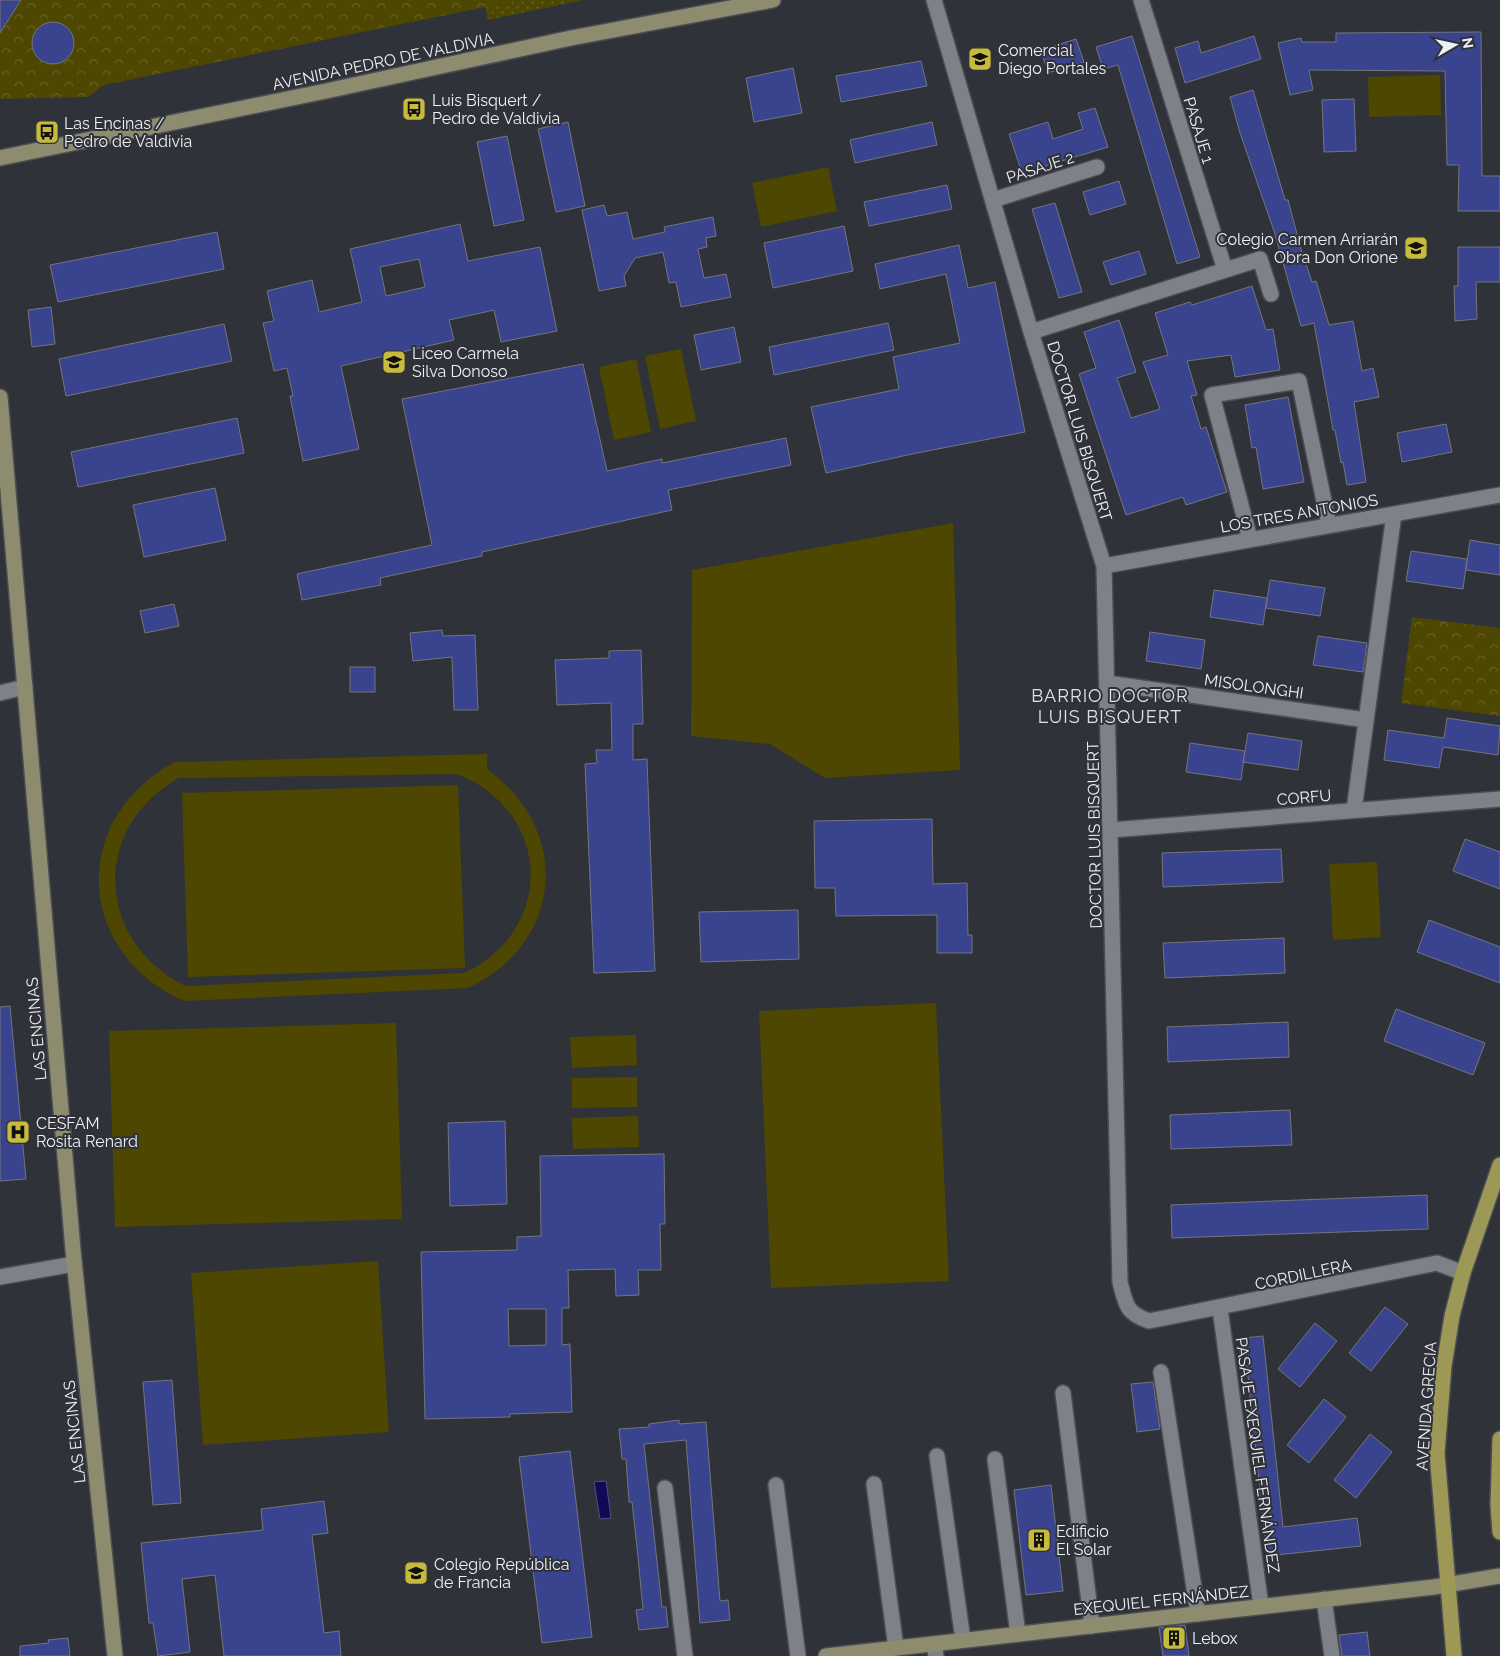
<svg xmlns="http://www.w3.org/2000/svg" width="1500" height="1656" font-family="Raleway,sans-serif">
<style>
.grass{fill:url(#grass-dots)}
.park{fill:url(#park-crowns)}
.pitch{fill:#4d4701;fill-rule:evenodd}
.water{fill:#100953;stroke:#534e84}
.building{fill:#3a438e;stroke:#73757e;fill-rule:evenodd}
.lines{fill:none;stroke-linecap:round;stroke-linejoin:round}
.street-casing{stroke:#4c4d53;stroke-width:18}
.secondary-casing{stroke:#4c4d53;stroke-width:18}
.primary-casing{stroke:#4c4d53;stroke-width:18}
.street{stroke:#7f8189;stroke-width:15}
.secondary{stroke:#8e8c6f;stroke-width:15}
.primary{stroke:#9d9855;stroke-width:15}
.labels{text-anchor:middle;stroke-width:4;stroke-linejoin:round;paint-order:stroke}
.poi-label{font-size:16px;fill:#eff0f5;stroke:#303239;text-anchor:start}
.street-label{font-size:16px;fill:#eff0f5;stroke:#303239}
.neighbourhood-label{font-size:18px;letter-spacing:1px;fill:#dfe2eb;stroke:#303239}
</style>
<defs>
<pattern id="grass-dots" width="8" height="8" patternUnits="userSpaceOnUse" patternTransform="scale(1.25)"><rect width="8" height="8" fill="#4d4701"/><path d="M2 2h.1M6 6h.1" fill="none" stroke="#676227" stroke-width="1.8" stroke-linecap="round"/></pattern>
<pattern id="park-crowns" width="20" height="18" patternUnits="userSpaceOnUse" patternTransform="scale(1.25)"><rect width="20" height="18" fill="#4d4701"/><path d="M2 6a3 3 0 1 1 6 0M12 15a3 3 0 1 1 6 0" fill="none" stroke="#676227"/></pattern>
</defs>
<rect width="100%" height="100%" fill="#303239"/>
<path class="grass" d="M 484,0 L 583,0 L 488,20 Z"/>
<path class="park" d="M 0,0 L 520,0 L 104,85 L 88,97 L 0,99 Z
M 1412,617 L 1500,628 L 1500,716 L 1401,703 Z"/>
<path class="pitch" d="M 1440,75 L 1441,115 L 1369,117 L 1368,77 Z
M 828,167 L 837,211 L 761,227 L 752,183 Z
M 681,349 L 696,421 L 660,429 L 645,356 Z
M 636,359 L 651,432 L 614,440 L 599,367 Z
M 953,523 L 960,770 L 825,778 L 770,744 L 691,736 L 692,570 Z
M 487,754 L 487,769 C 572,830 564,943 468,988 L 184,1001 C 75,952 69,819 175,762 ZM 457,774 C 552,811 556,930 464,973 L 185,986 C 96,941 90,828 179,778 Z
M 458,785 L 465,968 L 188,977 L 182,793 Z
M 1377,862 L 1381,937 L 1333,940 L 1329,864 Z
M 936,1003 L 949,1281 L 771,1288 L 759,1011 Z
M 396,1023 L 402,1219 L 115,1227 L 109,1031 Z
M 636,1035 L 637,1065 L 572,1068 L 570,1037 Z
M 637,1077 L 637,1107 L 572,1108 L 572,1078 Z
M 638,1116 L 639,1147 L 573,1149 L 572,1118 Z
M 378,1261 L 389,1432 L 203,1445 L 191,1273 Z"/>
<path class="water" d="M 606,1481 L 611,1518 L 600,1519 L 594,1482 Z"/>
<path class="building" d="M 0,0 L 21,0 L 0,33 Z
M32 43a21 21 0 1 1 42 0a21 21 0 1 1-42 0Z
M 1481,32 L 1482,176 L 1500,176 L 1500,211 L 1458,211 L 1459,165 L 1447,165 L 1445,71 L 1309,70 L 1313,90 L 1290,95 L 1278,43 L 1301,38 L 1302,42 L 1336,42 L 1336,33 Z
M 1132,36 L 1200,257 L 1177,264 L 1118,65 L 1103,69 L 1096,47 Z
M 1254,36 L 1261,59 L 1185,83 L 1175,48 L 1198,41 L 1201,53 Z
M 1076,39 L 1084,62 L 1048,73 L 1041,50 Z
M 921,61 L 927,86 L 841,102 L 836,76 Z
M 793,68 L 802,113 L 754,122 L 746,78 Z
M 1253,90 L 1285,200 L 1288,200 L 1301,249 L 1312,282 L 1316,281 L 1329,325 L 1353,321 L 1362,371 L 1373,368 L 1379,397 L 1354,402 L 1366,482 L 1347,485 L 1343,462 L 1341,463 L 1335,430 L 1333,430 L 1314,323 L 1301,326 L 1274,231 L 1240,133 L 1230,97 Z
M 1354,99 L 1356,151 L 1324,152 L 1322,100 Z
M 1095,108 L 1108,147 L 1022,173 L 1009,134 L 1048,122 L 1053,139 L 1083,129 L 1078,113 Z
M 568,122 L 585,206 L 556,212 L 538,129 Z
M 932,122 L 937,145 L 855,163 L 850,140 Z
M 507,136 L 524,220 L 494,226 L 477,142 Z
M 1119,181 L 1126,204 L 1090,215 L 1083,192 Z
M 947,185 L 952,209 L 869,226 L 864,202 Z
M 1055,203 L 1082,292 L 1059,298 L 1032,209 Z
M 604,205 L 607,216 L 627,212 L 633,239 L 665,232 L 664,227 L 713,217 L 716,236 L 706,238 L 707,247 L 698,249 L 704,278 L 726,274 L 731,297 L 681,307 L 676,282 L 669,283 L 663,252 L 635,258 L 624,276 L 626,286 L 599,291 L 582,210 Z
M 460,224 L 468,261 L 540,247 L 557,331 L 501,342 L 494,310 L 449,320 L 454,340 L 341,366 L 359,449 L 303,461 L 290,396 L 293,396 L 287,368 L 274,371 L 263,323 L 274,321 L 267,291 L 312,280 L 319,312 L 362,302 L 350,249 ZM 419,259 L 425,287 L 386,296 L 380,267 Z
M 844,226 L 853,271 L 773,288 L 764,243 Z
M 217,232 L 224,269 L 58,302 L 50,265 Z
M 959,245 L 968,288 L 995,282 L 1025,432 L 912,454 L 826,473 L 811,407 L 899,389 L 893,357 L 960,343 L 946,274 L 880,289 L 875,264 Z
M 1458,247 L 1500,247 L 1500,282 L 1476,282 L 1477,319 L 1455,321 L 1454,286 L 1458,286 Z
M 1139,251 L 1146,274 L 1111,285 L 1103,262 Z
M 1252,286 L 1266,330 L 1273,329 L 1280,370 L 1235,377 L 1231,355 L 1187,361 L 1197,395 L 1191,396 L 1201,429 L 1206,427 L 1227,492 L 1186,505 L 1183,497 L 1126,515 L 1079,374 L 1096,368 L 1084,332 L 1119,320 L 1136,372 L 1117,378 L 1131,418 L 1160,409 L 1143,362 L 1168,355 L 1155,313 L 1190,302 L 1192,305 Z
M 51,307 L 55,344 L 32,347 L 28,310 Z
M 888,323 L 894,350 L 774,375 L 769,347 Z
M 224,324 L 232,361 L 66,396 L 59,359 Z
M 734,327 L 741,362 L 701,370 L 694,335 Z
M 583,364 L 607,471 L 662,459 L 662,463 L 786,438 L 791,465 L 668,490 L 672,510 L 482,552 L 482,556 L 380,578 L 381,585 L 302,600 L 297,574 L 432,545 L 402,399 Z
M 1288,397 L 1304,482 L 1263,489 L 1256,447 L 1252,448 L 1245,405 Z
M 237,418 L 244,453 L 78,487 L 71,452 Z
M 1446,424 L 1452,452 L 1402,462 L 1397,433 Z
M 215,488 L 226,540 L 144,557 L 133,505 Z
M 1470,540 L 1500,545 L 1500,575 L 1466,570 Z
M 1411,551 L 1467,559 L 1463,589 L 1406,581 Z
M 1270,580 L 1325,588 L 1320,616 L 1266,608 Z
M 1214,590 L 1267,598 L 1263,625 L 1210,617 Z
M 174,604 L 179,626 L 145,633 L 140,611 Z
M 442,630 L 443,636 L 475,635 L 478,710 L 454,710 L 452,657 L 413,661 L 410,633 Z
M 1150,632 L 1205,640 L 1201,669 L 1146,661 Z
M 1318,636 L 1367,643 L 1363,672 L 1313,665 Z
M 641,650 L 643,724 L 633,724 L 633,760 L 647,759 L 655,971 L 594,973 L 585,764 L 597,763 L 596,750 L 612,750 L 611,703 L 557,705 L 555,660 L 609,658 L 609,651 Z
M 350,667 L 375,667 L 375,692 L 350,692 Z
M 1447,718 L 1500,726 L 1498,755 L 1443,747 L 1439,768 L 1384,760 L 1388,730 L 1444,738 Z
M 1248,733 L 1302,741 L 1298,770 L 1243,762 Z
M 1190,743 L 1245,751 L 1241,780 L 1186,772 Z
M 932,819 L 933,884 L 967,883 L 968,935 L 972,935 L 972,953 L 937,953 L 937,915 L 836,916 L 835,888 L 815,888 L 814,821 Z
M 1465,839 L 1500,852 L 1500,889 L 1453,871 Z
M 1281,849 L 1283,882 L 1163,887 L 1162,853 Z
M 798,910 L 799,959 L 701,962 L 699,912 Z
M 1429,920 L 1500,947 L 1500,983 L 1417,952 Z
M 1284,938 L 1285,973 L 1165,978 L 1163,943 Z
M 10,1006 L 26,1179 L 0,1181 L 0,1007 Z
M 1396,1009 L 1485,1043 L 1473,1075 L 1384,1041 Z
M 1288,1022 L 1289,1057 L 1168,1062 L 1167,1027 Z
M 1290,1110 L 1292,1145 L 1171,1149 L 1170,1115 Z
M 505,1121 L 507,1204 L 450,1206 L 448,1123 Z
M 664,1154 L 665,1224 L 660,1224 L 661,1270 L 638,1270 L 639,1295 L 616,1296 L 615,1269 L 568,1270 L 569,1308 L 562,1308 L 562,1345 L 570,1344 L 572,1412 L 510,1414 L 510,1417 L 425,1419 L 421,1252 L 517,1250 L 517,1237 L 541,1236 L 540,1156 ZM 508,1309 L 546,1309 L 546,1345 L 509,1346 Z
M 1427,1195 L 1428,1229 L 1172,1238 L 1171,1205 Z
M 1385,1307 L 1408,1324 L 1371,1371 L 1349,1353 Z
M 1315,1323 L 1337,1341 L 1300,1387 L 1278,1369 Z
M 1263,1336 L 1283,1527 L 1357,1518 L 1361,1546 L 1267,1556 L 1244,1338 Z
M 172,1380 L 181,1503 L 153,1505 L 143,1382 Z
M 1153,1382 L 1160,1429 L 1137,1432 L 1131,1384 Z
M 1324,1399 L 1346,1417 L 1309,1463 L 1287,1445 Z
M 679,1420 L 679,1424 L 706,1422 L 720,1601 L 728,1600 L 730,1620 L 700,1623 L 686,1440 L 644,1444 L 662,1607 L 666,1607 L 668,1627 L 639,1630 L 636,1610 L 643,1609 L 637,1547 L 632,1502 L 629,1502 L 626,1459 L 622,1459 L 619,1429 L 649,1427 L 649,1424 Z
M 1370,1434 L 1392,1452 L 1356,1498 L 1334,1480 Z
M 570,1451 L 592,1637 L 542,1643 L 519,1457 Z
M 1051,1485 L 1063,1591 L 1026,1595 L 1014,1490 Z
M 324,1501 L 328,1533 L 312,1535 L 324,1633 L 339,1631 L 341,1656 L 224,1656 L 215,1575 L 182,1579 L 190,1652 L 158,1656 L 153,1623 L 149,1623 L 141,1543 L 263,1530 L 261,1509 Z
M 1185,1625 L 1189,1656 L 1163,1656 L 1159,1628 Z
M 1367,1632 L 1370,1656 L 1342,1656 L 1339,1635 Z
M 68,1638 L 70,1656 L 20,1656 L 20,1646 L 49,1643 L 48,1640 Z"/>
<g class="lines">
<g class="street-casing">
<path id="street" d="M 934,0 L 1031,332 L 1104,566 L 1120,1282 C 1126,1305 1126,1313 1149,1321 L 1437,1263 L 1463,1273
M 1141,0 L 1225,270
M 993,200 L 1097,167
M 1031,332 L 1260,259 L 1271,294
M 1250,539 L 1212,395 L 1299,381 L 1329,525
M 1104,566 L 1500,495
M 1107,683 L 1366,720
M 0,693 L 25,687
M 1354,810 L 1394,514
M 1111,830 L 1500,799
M 0,1277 L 74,1264
M 1220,1309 L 1261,1606
M 1161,1372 L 1198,1614
M 1063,1393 L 1092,1626
M 937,1456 L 963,1640
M 995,1459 L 1018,1634
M 874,1484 L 896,1648
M 776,1485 L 798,1656
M 665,1488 L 685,1656
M 1324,1599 L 1332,1656
M 934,1644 L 936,1656"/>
</g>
<g class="secondary-casing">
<path id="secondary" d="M 0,158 L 326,91 L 571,38 L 773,0
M 0,397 L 73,1250 L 115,1656
M 826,1656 L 1434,1587 L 1500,1576"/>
</g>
<g class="primary-casing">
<path id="primary" d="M 1500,1439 L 1498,1505 L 1500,1532
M 1454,1656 L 1437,1453 L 1444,1366 L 1452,1316 L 1463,1273 L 1500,1165"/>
</g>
<use href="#street" class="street"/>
<use href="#secondary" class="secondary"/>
<use href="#primary" class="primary"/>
</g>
<defs>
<g id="school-square" transform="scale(1.25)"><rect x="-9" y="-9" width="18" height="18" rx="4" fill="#c6bb3c" stroke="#303239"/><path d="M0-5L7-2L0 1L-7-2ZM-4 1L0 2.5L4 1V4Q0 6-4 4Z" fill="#111"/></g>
<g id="bus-square" transform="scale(1.25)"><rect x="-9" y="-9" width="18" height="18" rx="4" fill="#c6bb3c" stroke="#303239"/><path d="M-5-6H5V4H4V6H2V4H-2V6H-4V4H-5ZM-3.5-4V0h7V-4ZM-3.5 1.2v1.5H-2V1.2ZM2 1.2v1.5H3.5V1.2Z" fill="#111"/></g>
<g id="hospital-square" transform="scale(1.25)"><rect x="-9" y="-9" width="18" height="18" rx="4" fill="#c6bb3c" stroke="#303239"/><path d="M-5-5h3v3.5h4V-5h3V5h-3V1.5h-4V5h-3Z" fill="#111"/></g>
<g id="building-square" transform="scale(1.25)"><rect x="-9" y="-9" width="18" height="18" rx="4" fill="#c6bb3c" stroke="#303239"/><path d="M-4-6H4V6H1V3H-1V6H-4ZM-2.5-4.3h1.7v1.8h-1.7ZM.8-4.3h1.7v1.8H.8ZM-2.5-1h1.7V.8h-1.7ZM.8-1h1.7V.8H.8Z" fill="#111"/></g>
</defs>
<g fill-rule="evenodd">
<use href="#school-square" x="980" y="59"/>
<use href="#bus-square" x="414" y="109"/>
<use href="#bus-square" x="47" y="132"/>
<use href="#school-square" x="1416" y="248"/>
<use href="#school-square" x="394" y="362"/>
<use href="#hospital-square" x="18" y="1132"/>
<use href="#building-square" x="1039" y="1540"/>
<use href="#school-square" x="416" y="1573"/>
<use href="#building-square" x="1174" y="1638"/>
</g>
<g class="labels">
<g class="poi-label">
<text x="998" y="56">Comercial<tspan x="998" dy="18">Diego Portales</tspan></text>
<text x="432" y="106">Luis Bisquert /<tspan x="432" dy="18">Pedro de Valdivia</tspan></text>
<text x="64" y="129">Las Encinas /<tspan x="64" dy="18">Pedro de Valdivia</tspan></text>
<text x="1398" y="245" text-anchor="end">Colegio Carmen Arriarán<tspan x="1398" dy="18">Obra Don Orione</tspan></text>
<text x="412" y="359">Liceo Carmela<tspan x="412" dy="18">Silva Donoso</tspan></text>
<text x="36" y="1129">CESFAM<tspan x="36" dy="18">Rosita Renard</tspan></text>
<text x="1056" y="1537">Edificio<tspan x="1056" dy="18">El Solar</tspan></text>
<text x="434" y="1570">Colegio República<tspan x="434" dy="18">de Francia</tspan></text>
<text x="1192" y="1644">Lebox</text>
</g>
<g class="street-label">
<text transform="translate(383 61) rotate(-12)" y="6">AVENIDA PEDRO DE VALDIVIA</text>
<text transform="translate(1199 130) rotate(73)" y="6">PASAJE 1</text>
<text transform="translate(1040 167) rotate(-18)" y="6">PASAJE 2</text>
<text transform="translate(1080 431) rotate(73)" y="6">DOCTOR LUIS BISQUERT</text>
<text transform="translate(1299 513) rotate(-10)" y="6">LOS TRES ANTONIOS</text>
<text transform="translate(1254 686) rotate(8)" y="6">MISOLONGHI</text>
<text transform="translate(1304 797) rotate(-5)" y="6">CORFU</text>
<text transform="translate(1094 835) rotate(-91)" y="6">DOCTOR LUIS BISQUERT</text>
<text transform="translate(36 1029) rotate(-95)" y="6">LAS ENCINAS</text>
<text transform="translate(1303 1274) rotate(-12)" y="6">CORDILLERA</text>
<text transform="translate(1426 1406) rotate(-86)" y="6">AVENIDA GRECIA</text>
<text transform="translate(74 1432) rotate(-96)" y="6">LAS ENCINAS</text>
<text transform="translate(1258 1455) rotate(82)" y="6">PASAJE EXEQUIEL FERNÁNDEZ</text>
<text transform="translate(1161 1600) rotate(-6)" y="6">EXEQUIEL FERNÁNDEZ</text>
</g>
<g class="neighbourhood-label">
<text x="1110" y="702">BARRIO DOCTOR<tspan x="1110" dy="21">LUIS BISQUERT</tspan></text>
</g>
</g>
<g transform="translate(1455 45) rotate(81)" stroke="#303239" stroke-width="4" paint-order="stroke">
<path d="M0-4L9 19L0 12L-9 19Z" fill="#eff0f5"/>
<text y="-8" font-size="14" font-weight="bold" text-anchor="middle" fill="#eff0f5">N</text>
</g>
</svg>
